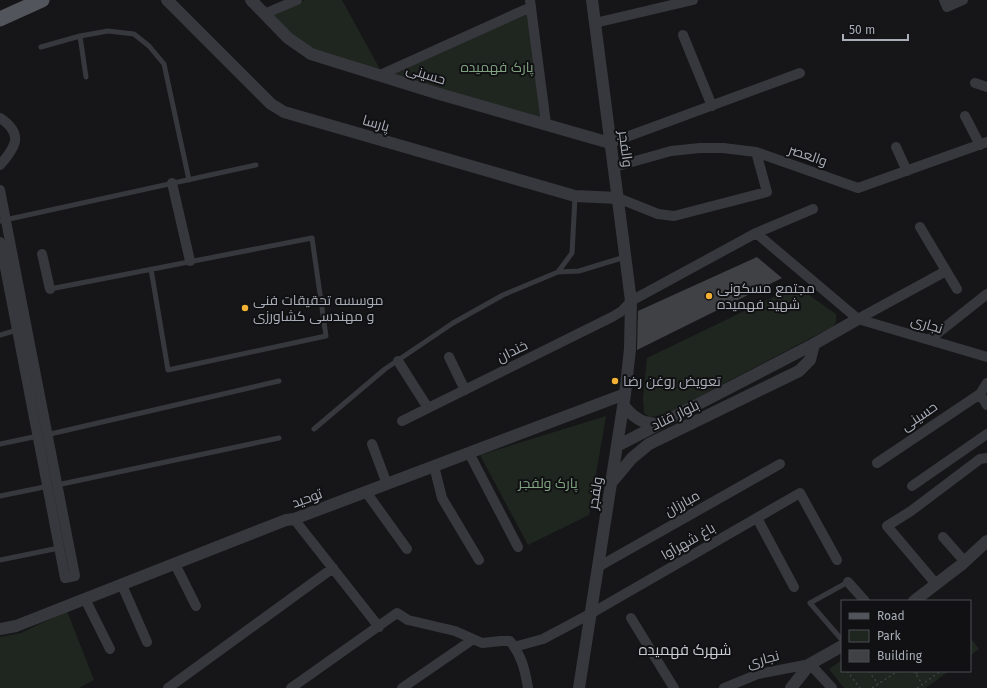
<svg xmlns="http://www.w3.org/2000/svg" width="987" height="688" font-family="'Fira Sans',Cairo,sans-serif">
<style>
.green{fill:#1e261f}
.building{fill:#404145}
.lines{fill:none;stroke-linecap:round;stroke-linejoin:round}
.path{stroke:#3d3f44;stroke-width:1.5;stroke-dasharray:2 3;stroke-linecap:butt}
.service{stroke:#37383d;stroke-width:5}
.minor{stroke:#37383d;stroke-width:10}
.tertiary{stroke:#37383d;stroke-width:12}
.primary{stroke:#53555c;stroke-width:15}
.poi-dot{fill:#f2b134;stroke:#111113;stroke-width:1.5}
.labels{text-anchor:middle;stroke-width:4;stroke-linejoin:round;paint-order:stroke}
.park-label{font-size:14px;fill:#7fa381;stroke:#111113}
.street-label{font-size:14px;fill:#a8adb8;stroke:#111113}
.poi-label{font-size:14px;fill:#a8adb8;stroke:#111113;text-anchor:start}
.neighbourhood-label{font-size:15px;fill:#c9ccd4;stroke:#111113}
</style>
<rect width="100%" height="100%" fill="#161618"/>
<path class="green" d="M 305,0 L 342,0 L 381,71 L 313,52 L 270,14 Z
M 529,13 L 540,117 L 391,75 Z
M 796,286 L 836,314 C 837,322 836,324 830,328 L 662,416 L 649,417 L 644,413 L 643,398 L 647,358 Z
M 606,416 L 589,515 L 528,545 L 480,455 Z
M 67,611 L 94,680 L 79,688 L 0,688 L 0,637 L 21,633 Z
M 970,637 L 979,649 L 970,656 Z
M 842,660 L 842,671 L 949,671 L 926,688 L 844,688 L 829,669 Z"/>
<path class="building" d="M 757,257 L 782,278 L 637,350 L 638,311 Z"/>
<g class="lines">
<path class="path" d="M 847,671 L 860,688
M 869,671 L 878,684
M 914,671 L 922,684
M 916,674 L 919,671
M 872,688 L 898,671
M 917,688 L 941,671"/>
<path class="service" d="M 41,47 L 80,36
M 86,77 L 80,36 L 108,31 L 134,34 L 149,46 L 164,64 L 189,180
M 0,221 L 256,165
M 558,272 L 579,271 L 625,257
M 50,289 L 312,238 L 326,336 L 168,370 L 151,269
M 0,335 L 17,330
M 314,429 L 385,369 L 453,323 L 503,295 L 558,272 L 572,253 L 575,197
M 46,435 L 279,381
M 0,444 L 38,436
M 57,485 L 279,438
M 0,496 L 49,486
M 0,560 L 59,548
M 842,640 L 810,603 L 848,582"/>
<path class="minor" d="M 530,0 L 546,124
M 944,0 L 947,7 L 963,0
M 264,14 L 297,0
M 595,23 L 693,0
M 683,35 L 712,106
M 380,75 L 531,7
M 975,83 L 987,87
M 965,116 L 980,145
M 0,118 C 24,134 16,147 0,165
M 610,143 L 800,73
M 896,147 L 907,171
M 614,167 L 671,151 L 700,148 L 723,148 L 756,152 L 858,188 L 987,142
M 172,183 L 190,261
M 0,190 L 75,576 L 65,578 L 0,242
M 618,198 L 658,214 L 674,216 L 767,192 L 756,152
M 920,227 L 957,289
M 756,233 L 858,319 L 987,357
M 42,254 L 50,289
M 858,319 L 946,271
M 929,340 L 987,294
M 449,357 L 465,390
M 398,361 L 428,408
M 980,394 L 987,405
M 402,421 L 612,317 L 622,311 L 631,301 L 756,233 L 813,209
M 372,444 L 387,484
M 469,453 L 518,547
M 877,463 L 980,394 L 987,383
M 434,466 L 442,498 L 479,560
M 912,486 L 987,434
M 366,492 L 407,549
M 757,518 L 794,587
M 294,519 L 379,627
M 943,537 L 965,562
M 175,564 L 196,606
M 598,567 L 780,464
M 848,582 L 865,601
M 936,584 L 887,526 L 911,511 L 980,459 L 987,458
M 122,585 L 147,642
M 85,599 L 110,649
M 631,618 L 674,688
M 514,647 L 543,639 L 590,614 L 800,493 L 837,560
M 168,688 L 333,568
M 291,688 L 397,613 L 408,620 L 455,631 L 482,643 L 501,641 L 510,641 C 522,656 525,670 528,688
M 402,688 L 472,640
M 724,688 L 758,674 L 810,664 L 832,688"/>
<path class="tertiary" d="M 167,0 L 271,104 L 284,112 L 575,196 L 618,198
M 251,0 L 288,38 L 311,54 L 436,93 L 610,143
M 624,406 C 634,418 643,424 659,424
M 617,446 L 814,344 L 858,319
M 612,482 L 632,458 L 649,444 L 799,371 L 810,360 L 814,344
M 914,601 L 961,565 L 987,541
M 0,629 L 16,626 L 286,520 L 294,519 L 625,394
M 579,688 L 625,394 L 630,349 L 631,301 L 592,0
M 791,688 L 810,664 L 842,646"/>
<path class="primary" d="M 0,19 L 42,0"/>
</g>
<g class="poi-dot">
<circle cx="709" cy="296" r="4"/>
<circle cx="245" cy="308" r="4"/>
<circle cx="615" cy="381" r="4"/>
</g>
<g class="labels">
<g class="park-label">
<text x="497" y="72">پارک فهمیده</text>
<text x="548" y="488">پارک ولفجر</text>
</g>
<g class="street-label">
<text transform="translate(426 74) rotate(17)" y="5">حسینی</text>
<text transform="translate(376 123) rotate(16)" y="5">پارسا</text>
<text transform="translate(626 149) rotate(83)" y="5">والفجر</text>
<text transform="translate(808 155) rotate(19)" y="5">والعصر</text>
<text transform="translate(927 324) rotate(17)" y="5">نجاری</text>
<text transform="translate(512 351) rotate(-26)" y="5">خندان</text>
<text transform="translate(675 415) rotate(-26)" y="5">بلوار قناد</text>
<text transform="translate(919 416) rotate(-34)" y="5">حسینی</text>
<text transform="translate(595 493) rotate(-81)" y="5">ولفجر</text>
<text transform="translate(307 498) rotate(-20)" y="5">توحید</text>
<text transform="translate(682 503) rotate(-29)" y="5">مبارزان</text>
<text transform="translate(688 541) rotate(-30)" y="5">باغ شهرآوا</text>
<text transform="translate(763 659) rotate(-15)" y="5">نجاری</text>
</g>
<g class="poi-label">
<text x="717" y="293">مجتمع مسکونی<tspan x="717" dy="16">شهید فهمیده</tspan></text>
<text x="253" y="305">موسسه تحقیقات فنی<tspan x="253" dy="16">و مهندسی کشاورزی</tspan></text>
<text x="623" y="386">تعویض روغن رضا</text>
</g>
<g class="neighbourhood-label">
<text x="685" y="655">شهرک فهمیده</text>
</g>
</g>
<rect x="841" y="600" width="130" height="72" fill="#111113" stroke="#4d4f55"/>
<rect x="849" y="613" width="20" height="6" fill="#53555c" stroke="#4d4f55"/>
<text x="877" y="620" font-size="12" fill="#a8adb8">Road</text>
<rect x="849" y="630" width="20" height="12" fill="#1e261f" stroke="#4d4f55"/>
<text x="877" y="640" font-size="12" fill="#a8adb8">Park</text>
<rect x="849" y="650" width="20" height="12" fill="#404145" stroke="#4d4f55"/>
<text x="877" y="660" font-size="12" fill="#a8adb8">Building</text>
<path d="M843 34v6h65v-6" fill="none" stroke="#a8adb8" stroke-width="2"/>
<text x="849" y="34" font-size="12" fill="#a8adb8" stroke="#111113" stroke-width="3" paint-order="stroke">50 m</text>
</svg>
